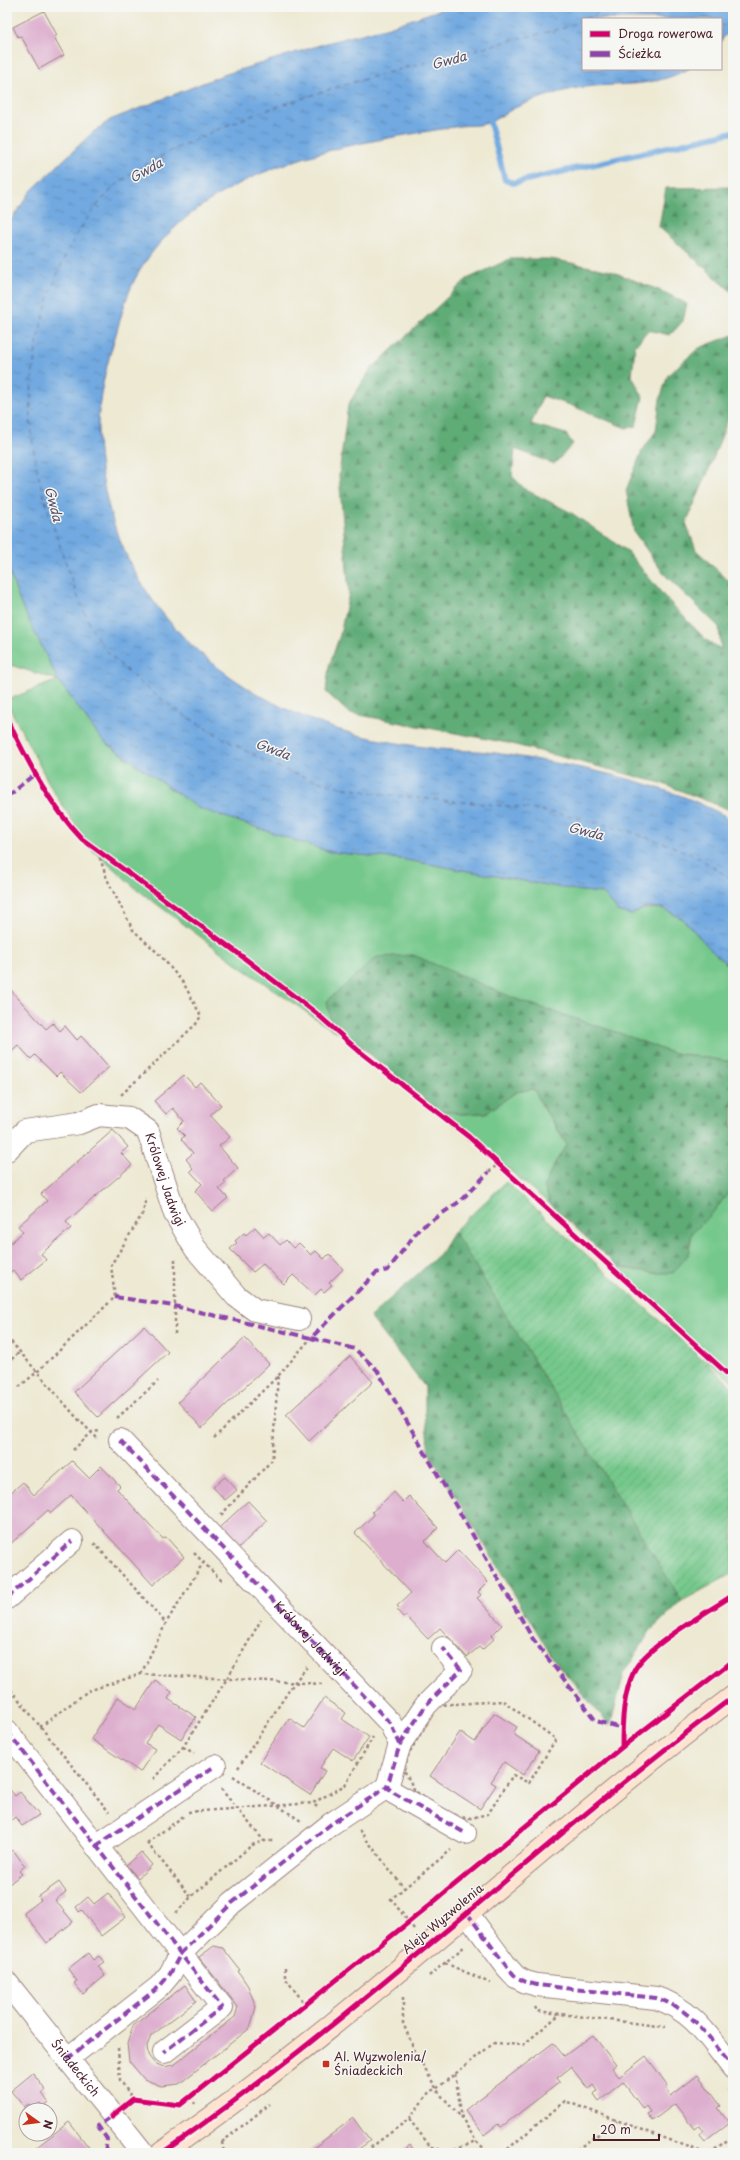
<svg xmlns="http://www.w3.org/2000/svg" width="740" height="2160" font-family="'Playpen Sans',sans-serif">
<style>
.grass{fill:#74c88b;stroke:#5f745b}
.forest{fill:url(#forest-firs);stroke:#546651}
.garden{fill:url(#garden-furrows);stroke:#5f745b}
.water{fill:url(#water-ripples);stroke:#5e6486}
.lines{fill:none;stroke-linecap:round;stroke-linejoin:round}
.stream{stroke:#71a9e0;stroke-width:6}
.ferry{stroke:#584f6a;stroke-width:1;stroke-dasharray:5 4;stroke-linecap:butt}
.building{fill:#ddaece}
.street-casing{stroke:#9c847f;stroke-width:24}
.secondary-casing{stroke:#9c847f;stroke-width:24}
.path{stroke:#9c847f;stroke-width:2.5;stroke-dasharray:3 3;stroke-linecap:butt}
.street{stroke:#fff;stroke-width:22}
.secondary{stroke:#fde4d1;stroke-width:22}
.quiet{stroke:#8e44ad;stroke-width:4;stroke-dasharray:8 4;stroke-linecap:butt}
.cycleway-casing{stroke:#f6f6f2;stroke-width:8}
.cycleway{stroke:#d6006c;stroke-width:5}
.poi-dot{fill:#c8321e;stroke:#f6f6f2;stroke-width:1.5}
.labels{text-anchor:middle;stroke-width:3;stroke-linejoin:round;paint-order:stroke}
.street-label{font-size:12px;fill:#4a1f2b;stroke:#f6f6f2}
.poi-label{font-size:12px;fill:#4a1f2b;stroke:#f6f6f2;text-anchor:start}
.water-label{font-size:13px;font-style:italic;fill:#584f6a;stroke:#f6f6f2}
</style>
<defs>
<pattern id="forest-firs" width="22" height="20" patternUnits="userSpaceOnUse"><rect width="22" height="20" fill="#5fac77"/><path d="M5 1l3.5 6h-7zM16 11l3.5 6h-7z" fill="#508b62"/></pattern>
<pattern id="garden-furrows" width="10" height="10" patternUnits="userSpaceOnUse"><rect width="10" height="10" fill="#74c88b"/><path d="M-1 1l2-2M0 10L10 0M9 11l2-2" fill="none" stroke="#66ab78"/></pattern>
<pattern id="water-ripples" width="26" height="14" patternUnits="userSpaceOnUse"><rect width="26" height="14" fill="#71a9e0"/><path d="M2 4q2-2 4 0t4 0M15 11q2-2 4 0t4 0" fill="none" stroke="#5f89b6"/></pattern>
</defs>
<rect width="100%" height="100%" fill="#f6f6f2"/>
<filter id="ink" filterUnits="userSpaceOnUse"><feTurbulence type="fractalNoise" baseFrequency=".025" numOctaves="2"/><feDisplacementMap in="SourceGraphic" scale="8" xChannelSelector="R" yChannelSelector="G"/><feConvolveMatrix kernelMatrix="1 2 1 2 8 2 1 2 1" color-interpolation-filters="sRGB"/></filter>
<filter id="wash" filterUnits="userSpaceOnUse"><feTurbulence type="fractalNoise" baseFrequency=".012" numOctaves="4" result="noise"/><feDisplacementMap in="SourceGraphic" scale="16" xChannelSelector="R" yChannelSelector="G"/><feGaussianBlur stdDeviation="0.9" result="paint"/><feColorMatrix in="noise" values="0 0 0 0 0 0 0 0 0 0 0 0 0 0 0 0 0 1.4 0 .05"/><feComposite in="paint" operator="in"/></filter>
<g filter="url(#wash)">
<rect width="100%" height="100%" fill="#ede9d3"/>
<path class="grass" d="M 7,565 L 20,602 L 58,680 L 102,740 L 198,808 L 330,852 L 401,859 L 575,890 L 601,893 L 608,898 L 617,911 L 631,915 L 644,909 L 662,908 L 683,919 L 714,953 L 733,969 L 733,1062 L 669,1052 L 622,1034 L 521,1001 L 330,1018 L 355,1042 L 322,1023 L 241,967 L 138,890 L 90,848 L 52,789 L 7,703 L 7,700 L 58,680 L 7,664 Z
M 534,1089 L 543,1107 L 567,1145 L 555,1163 L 544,1186 L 551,1205 L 438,1110 L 461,1114 L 486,1113 L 516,1092 Z
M 733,1187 L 733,1382 L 707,1361 L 617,1266 L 637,1271 L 688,1255 L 692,1233 L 710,1216 Z"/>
<path class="forest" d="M 733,187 L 733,293 L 659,227 L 666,188 Z
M 510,259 L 551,259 L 611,271 L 666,293 L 687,304 L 683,321 L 670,335 L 648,330 L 635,346 L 632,376 L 643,397 L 636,426 L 626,428 L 570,405 L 543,396 L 531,424 L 566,434 L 573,444 L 554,464 L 515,449 L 512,476 L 526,490 L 570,512 L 627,551 L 664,596 L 706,640 L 721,649 L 719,627 L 664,574 L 634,532 L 626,490 L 642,451 L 656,431 L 660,399 L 668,375 L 699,348 L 733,335 L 733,406 L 708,472 L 686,523 L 696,550 L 733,585 L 733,811 L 661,783 L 508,743 L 349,713 L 326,692 L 329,666 L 340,635 L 349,593 L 339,475 L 348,405 L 370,370 L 467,279 Z
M 413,955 L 521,1001 L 622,1034 L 669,1052 L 733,1062 L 733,1187 L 710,1216 L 692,1233 L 688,1255 L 673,1273 L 653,1273 L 617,1266 L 551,1205 L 544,1186 L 555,1163 L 567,1144 L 543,1107 L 534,1089 L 516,1092 L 486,1113 L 461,1114 L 438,1110 L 355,1042 L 330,1018 L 327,1001 L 377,957 Z
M 454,1231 L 682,1601 L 650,1631 L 624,1674 L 610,1726 L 554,1660 L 429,1453 L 425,1413 L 425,1387 L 370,1317 L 440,1254 Z"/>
<path class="garden" d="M 506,1182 L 733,1387 L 733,1573 L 682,1601 L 454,1231 Z"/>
<path class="water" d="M 448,7 L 733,7 L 733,31 L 724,36 L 721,42 L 721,19 L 583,19 L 583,69 L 689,69 C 680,73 669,78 659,80 C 631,87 601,83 572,89 C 555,93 535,99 519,106 C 507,111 496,121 484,124 C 476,126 467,125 460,126 C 431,131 402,135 373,141 C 285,157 178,195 134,281 C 126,297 121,317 116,334 C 98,393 92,429 105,491 C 128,600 207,678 309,719 C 350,736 396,744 440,749 C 459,751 478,750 496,753 C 552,762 614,772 667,791 C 690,798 712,809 733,820 L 733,969 L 714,953 L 683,919 L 662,908 L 647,907 L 631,915 L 617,911 L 608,898 L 601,893 L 575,890 L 401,859 L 330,852 L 198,808 L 102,740 L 58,680 L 20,602 L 7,565 L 7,226 L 31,191 L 92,133 L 110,120 L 223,75 L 330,42 L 389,27 Z"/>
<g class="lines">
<path class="stream" d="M 488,115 L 505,180 L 513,183 L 733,132"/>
<path class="ferry" d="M 585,19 L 613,7
M 583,20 L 564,28 C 488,46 413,65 338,87 C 290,102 242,117 197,139 C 173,150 146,162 124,179 C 55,233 24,353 32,437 C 36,479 51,519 64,558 C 73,584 88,628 105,649 C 147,696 206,730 261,759 C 335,798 424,797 506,806 C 564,812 637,831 691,854 C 706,861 720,872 733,881"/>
</g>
<g id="blocks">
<path class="building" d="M 44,11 L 57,35 L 54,37 L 64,55 L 39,69 L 21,36 L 18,37 L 13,27 Z
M 7,986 L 46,1029 L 53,1023 L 60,1031 L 65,1026 L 77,1040 L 81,1036 L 109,1067 L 81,1092 L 60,1072 L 56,1076 L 35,1055 L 31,1059 L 18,1045 L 7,1055 Z
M 184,1075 L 195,1087 L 200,1082 L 221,1105 L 210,1115 L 230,1137 L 219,1146 L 238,1168 L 224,1181 L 226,1183 L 219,1189 L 228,1198 L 213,1211 L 195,1191 L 202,1184 L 190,1171 L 193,1168 L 186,1159 L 193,1153 L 181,1139 L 185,1136 L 177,1128 L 184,1121 L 173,1108 L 166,1114 L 154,1101 Z
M 113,1130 L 128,1147 L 121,1153 L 132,1165 L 66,1222 L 71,1228 L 41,1254 L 46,1260 L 21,1280 L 13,1270 L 7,1275 L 7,1246 L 23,1232 L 18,1226 L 47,1201 L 41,1194 Z
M 255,1227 L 264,1237 L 269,1233 L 280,1245 L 286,1240 L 293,1248 L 299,1243 L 311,1255 L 316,1251 L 324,1259 L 329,1254 L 343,1269 L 329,1283 L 332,1285 L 324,1292 L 321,1289 L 315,1295 L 293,1275 L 284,1284 L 263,1264 L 253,1272 L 230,1249 L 237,1243 L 235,1241 L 244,1233 L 246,1235 Z
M 144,1326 L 168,1352 L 98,1417 L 74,1392 Z
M 245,1338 L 269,1364 L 202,1428 L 178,1402 Z
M 350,1356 L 373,1382 L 309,1441 L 286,1415 Z
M 72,1461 L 89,1478 L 101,1466 L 120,1486 L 117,1489 L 127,1500 L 163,1539 L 166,1537 L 184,1557 L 153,1585 L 71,1495 L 51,1513 L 48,1510 L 7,1547 L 7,1496 L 23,1482 L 34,1495 Z
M 225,1477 L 237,1490 L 225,1500 L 213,1487 Z
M 394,1492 L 403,1502 L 409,1496 L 438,1528 L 425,1541 L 445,1563 L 458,1550 L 488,1582 L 478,1592 L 481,1595 L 477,1598 L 502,1625 L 491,1636 L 494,1639 L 482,1650 L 479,1647 L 467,1657 L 440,1628 L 428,1639 L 405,1615 L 403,1617 L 397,1610 L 399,1608 L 397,1606 L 411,1593 L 355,1533 L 374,1515 L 372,1512 Z
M 248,1501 L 267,1521 L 238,1548 L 219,1528 Z
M 155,1680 L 172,1692 L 168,1699 L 196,1717 L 181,1739 L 158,1724 L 145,1743 L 155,1749 L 140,1772 L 91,1739 L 118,1697 L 136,1709 Z
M 324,1698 L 346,1713 L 342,1719 L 369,1737 L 353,1761 L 333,1748 L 320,1768 L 325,1771 L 310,1795 L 260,1762 L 289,1718 L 304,1728 Z
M 494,1713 L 517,1727 L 513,1734 L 539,1751 L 523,1775 L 504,1762 L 491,1782 L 496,1785 L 480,1809 L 430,1776 L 460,1732 L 475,1742 Z
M 7,1786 L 15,1796 L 20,1792 L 39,1815 L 22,1826 L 15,1817 L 7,1824 Z
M 13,1850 L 25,1866 L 19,1871 L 22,1874 L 9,1884 L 7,1881 L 7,1854 Z
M 141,1852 L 152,1865 L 138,1878 L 126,1865 Z
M 59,1882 L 66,1892 L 55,1900 L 73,1922 L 47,1943 L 24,1913 L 41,1900 L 38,1897 Z
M 108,1893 L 126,1917 L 101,1936 L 82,1910 L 79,1912 L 76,1907 L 88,1897 L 94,1904 Z
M 214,1946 L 223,1948 L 240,1970 L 238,1971 L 248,1986 L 256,2007 L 250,2028 L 179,2084 L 161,2086 L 144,2079 L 129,2061 L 127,2043 L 133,2026 L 185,1985 L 196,2001 L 151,2036 L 147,2046 L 148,2055 L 154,2063 L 164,2067 L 173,2065 L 235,2017 L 238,2007 L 199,1957 Z
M 88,1953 L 93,1960 L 99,1956 L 104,1962 L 98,1966 L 105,1976 L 83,1994 L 74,1983 L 77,1981 L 68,1969 Z
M 593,2035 L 616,2065 L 612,2068 L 619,2077 L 646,2056 L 668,2086 L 666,2088 L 671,2096 L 698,2075 L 721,2106 L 718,2108 L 729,2123 L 705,2141 L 699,2134 L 703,2131 L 699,2125 L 694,2129 L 675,2104 L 652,2121 L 647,2114 L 650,2112 L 646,2106 L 643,2109 L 623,2082 L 599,2101 L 594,2094 L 597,2091 L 593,2085 L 588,2089 L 571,2067 L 557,2078 L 560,2082 L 501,2127 L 498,2124 L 484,2135 L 465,2110 L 553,2043 L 564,2056 Z
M 33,2073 L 46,2090 L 42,2093 L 48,2102 L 43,2106 L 40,2103 L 33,2108 L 29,2104 L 24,2107 L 11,2091 Z
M 353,2118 L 370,2141 L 353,2153 L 307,2153 Z
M 69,2122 L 91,2150 L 87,2153 L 29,2153 Z
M 410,2145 L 416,2153 L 401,2153 L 403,2151 Z"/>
</g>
</g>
<g filter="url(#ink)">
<use href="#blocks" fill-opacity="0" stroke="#9c847f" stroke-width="1"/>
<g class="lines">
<g class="street-casing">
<g id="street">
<path id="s1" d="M 7,1150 L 25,1131 L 79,1123 L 99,1115 L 129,1118 L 148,1131 L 175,1214 L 195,1248 L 236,1296 L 255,1310 L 299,1319"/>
<path d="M 120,1440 L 390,1723 L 400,1744 L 387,1787 L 394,1793 L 465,1833"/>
<path d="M 7,1598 L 72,1541"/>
<path d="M 7,1731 L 222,2007 L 164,2052"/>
<path d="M 400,1744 L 426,1705 L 461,1670 L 443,1648"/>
<path d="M 96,1846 L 215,1766"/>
<path d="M 467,1913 L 507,1967 L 516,1977 L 526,1982 L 537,1985 L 656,1998 C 694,2010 709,2038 733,2068"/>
<path id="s2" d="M 7,1983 L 143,2153"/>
<path d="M 67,2059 L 159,1987 L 170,1974 L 181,1953 L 232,1903 L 331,1824 L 387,1787"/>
</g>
</g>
<g class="secondary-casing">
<path id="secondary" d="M 162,2153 C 363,2014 538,1843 733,1697"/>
</g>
<path class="path" d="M 98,852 L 107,879 L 133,930 L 160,955 L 184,984 L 201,1016 L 196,1024 L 120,1096
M 489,1172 L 499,1163
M 175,1334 L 175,1258
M 7,1337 L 77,1418 L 98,1439
M 7,1363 L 20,1352
M 19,1387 L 37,1372 L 115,1297 L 111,1265 L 143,1213 L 146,1198
M 117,1418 L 158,1381
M 214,1438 L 278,1376 L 311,1338
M 73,1450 L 92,1432 L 101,1431
M 221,1515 L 272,1460 L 278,1376
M 94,1543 L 166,1623
M 194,1553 L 223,1582
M 141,1674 L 166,1623 L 203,1563
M 7,1685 L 109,1812
M 503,1701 L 556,1739 L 529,1783 L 513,1775 L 488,1814 L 471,1818 L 452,1817 L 415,1791 L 404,1770 L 409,1753 L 438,1705 Z
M 40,1727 L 88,1691 L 141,1674 L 322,1684
M 183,1747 L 194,1753
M 238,1768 L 294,1683 L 307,1667
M 233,1776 L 301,1821
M 153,1779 L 183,1747 L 228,1677 L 261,1620
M 221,1789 L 264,1841
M 317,1807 L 313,1803 L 345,1785 L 373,1737
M 188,1812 L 313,1803
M 359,1830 L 404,1888
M 147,1843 L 185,1815
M 147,1843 L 191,1897
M 176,1913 L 191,1897 L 252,1845 L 264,1841 L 273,1841
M 414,1929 L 391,1899 L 451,1850
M 445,1963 L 490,1983
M 285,1968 L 285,1978 L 306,2005
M 429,1976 L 465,1946
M 403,1997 L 403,2023 L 416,2054 L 439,2093 L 462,2118
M 535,2007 L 537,2011 L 665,2027
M 118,2048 L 120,2080 L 133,2099
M 455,2074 L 462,2118 L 476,2141 L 489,2153
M 728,2089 L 733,2095
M 191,2097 L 195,2104
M 409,2119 L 430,2146 L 446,2152 L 476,2141
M 222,2142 L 270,2104
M 222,2142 L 224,2153
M 369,2153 L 370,2148 L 409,2119 L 430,2091 L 436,2089 L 494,2043 L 523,2045 L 560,2014
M 503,2153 L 565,2101 L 705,2153
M 572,2153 L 617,2121
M 710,2153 L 733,2136"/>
<use href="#street" class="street"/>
<use href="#secondary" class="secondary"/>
<g class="quiet">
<path d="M 7,796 L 35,774"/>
<path d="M 115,1297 L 174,1306 L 311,1338 L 376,1273 L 388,1270 L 419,1229 L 459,1202 L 489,1172"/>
<path d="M 311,1338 L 355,1349 L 377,1370 L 533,1639 L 596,1721 L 622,1728"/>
<path id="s3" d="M 120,1440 L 390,1723 L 400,1744 L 387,1787 L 394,1793 L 465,1833"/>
<path d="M 7,1598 L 72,1541"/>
<path d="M 7,1731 L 222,2007 L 164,2052"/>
<path d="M 400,1744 L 426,1705 L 461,1670 L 443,1648"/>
<path d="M 96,1846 L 215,1766"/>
<path d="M 467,1913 L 507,1967 L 516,1977 L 526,1982 L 537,1985 L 656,1998 C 694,2010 709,2038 733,2068"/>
<path d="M 67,2059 L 159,1987 L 170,1974 L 181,1953 L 232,1903 L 331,1824 L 387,1787"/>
<path d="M 105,2153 L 107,2139 L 98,2126 L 115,2114"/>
</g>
<g class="cycleway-casing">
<path id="cycleway" d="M 7,719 C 29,763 48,803 82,839 L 235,951 L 316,1013 L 359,1051 L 469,1137 L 733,1379
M 622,1747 C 622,1721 623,1695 634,1671 C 646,1646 708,1612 733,1595
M 112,2116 L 133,2099 L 180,2105 L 409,1922 L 622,1747 L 733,1661
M 162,2153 C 363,2014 538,1843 733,1697"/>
</g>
<use href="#cycleway" class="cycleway"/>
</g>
</g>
<rect class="poi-dot" x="322" y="2060" width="8" height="8" rx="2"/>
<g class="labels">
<g class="street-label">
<text dy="4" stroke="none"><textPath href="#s1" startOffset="207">Królowej Jadwigi</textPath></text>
<text dy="4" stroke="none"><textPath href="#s3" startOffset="275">Królowej Jadwigi</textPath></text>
<text transform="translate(443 1919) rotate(-40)" y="4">Aleja Wyzwolenia</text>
<text dy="4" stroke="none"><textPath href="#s2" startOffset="109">Śniadeckich</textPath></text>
</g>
<g class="poi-label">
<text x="334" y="2061">Al. Wyzwolenia/<tspan x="334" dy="14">Śniadeckich</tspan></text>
</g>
<g class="water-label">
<text transform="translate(449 60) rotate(-15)" y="5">Gwda</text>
<text transform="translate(146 170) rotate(-30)" y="5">Gwda</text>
<text transform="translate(54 504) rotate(76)" y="5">Gwda</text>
<text transform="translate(273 749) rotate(21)" y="5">Gwda</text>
<text transform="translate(586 831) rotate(14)" y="5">Gwda</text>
</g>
</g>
<rect width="740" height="2160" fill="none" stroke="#f6f6f2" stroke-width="24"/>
<rect x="582" y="18" width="140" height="52" fill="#f6f6f2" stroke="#b1a0a2"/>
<rect x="590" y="31" width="20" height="6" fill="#d6006c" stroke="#b1a0a2"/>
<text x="618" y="38" font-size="12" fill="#4a1f2b">Droga rowerowa</text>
<rect x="590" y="51" width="20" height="6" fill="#8e44ad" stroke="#b1a0a2"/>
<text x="618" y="58" font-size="12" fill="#4a1f2b">Ścieżka</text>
<g transform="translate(38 2122) rotate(104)"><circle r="19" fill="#f6f6f2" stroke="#b1a0a2"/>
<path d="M0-3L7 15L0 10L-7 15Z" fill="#c8321e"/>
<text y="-6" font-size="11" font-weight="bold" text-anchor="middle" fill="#4a1f2b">N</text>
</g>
<path d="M594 2134v6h65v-6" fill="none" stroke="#4a1f2b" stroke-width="2"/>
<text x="600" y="2134" font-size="12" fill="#4a1f2b" stroke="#f6f6f2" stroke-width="3" paint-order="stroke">20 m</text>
</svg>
